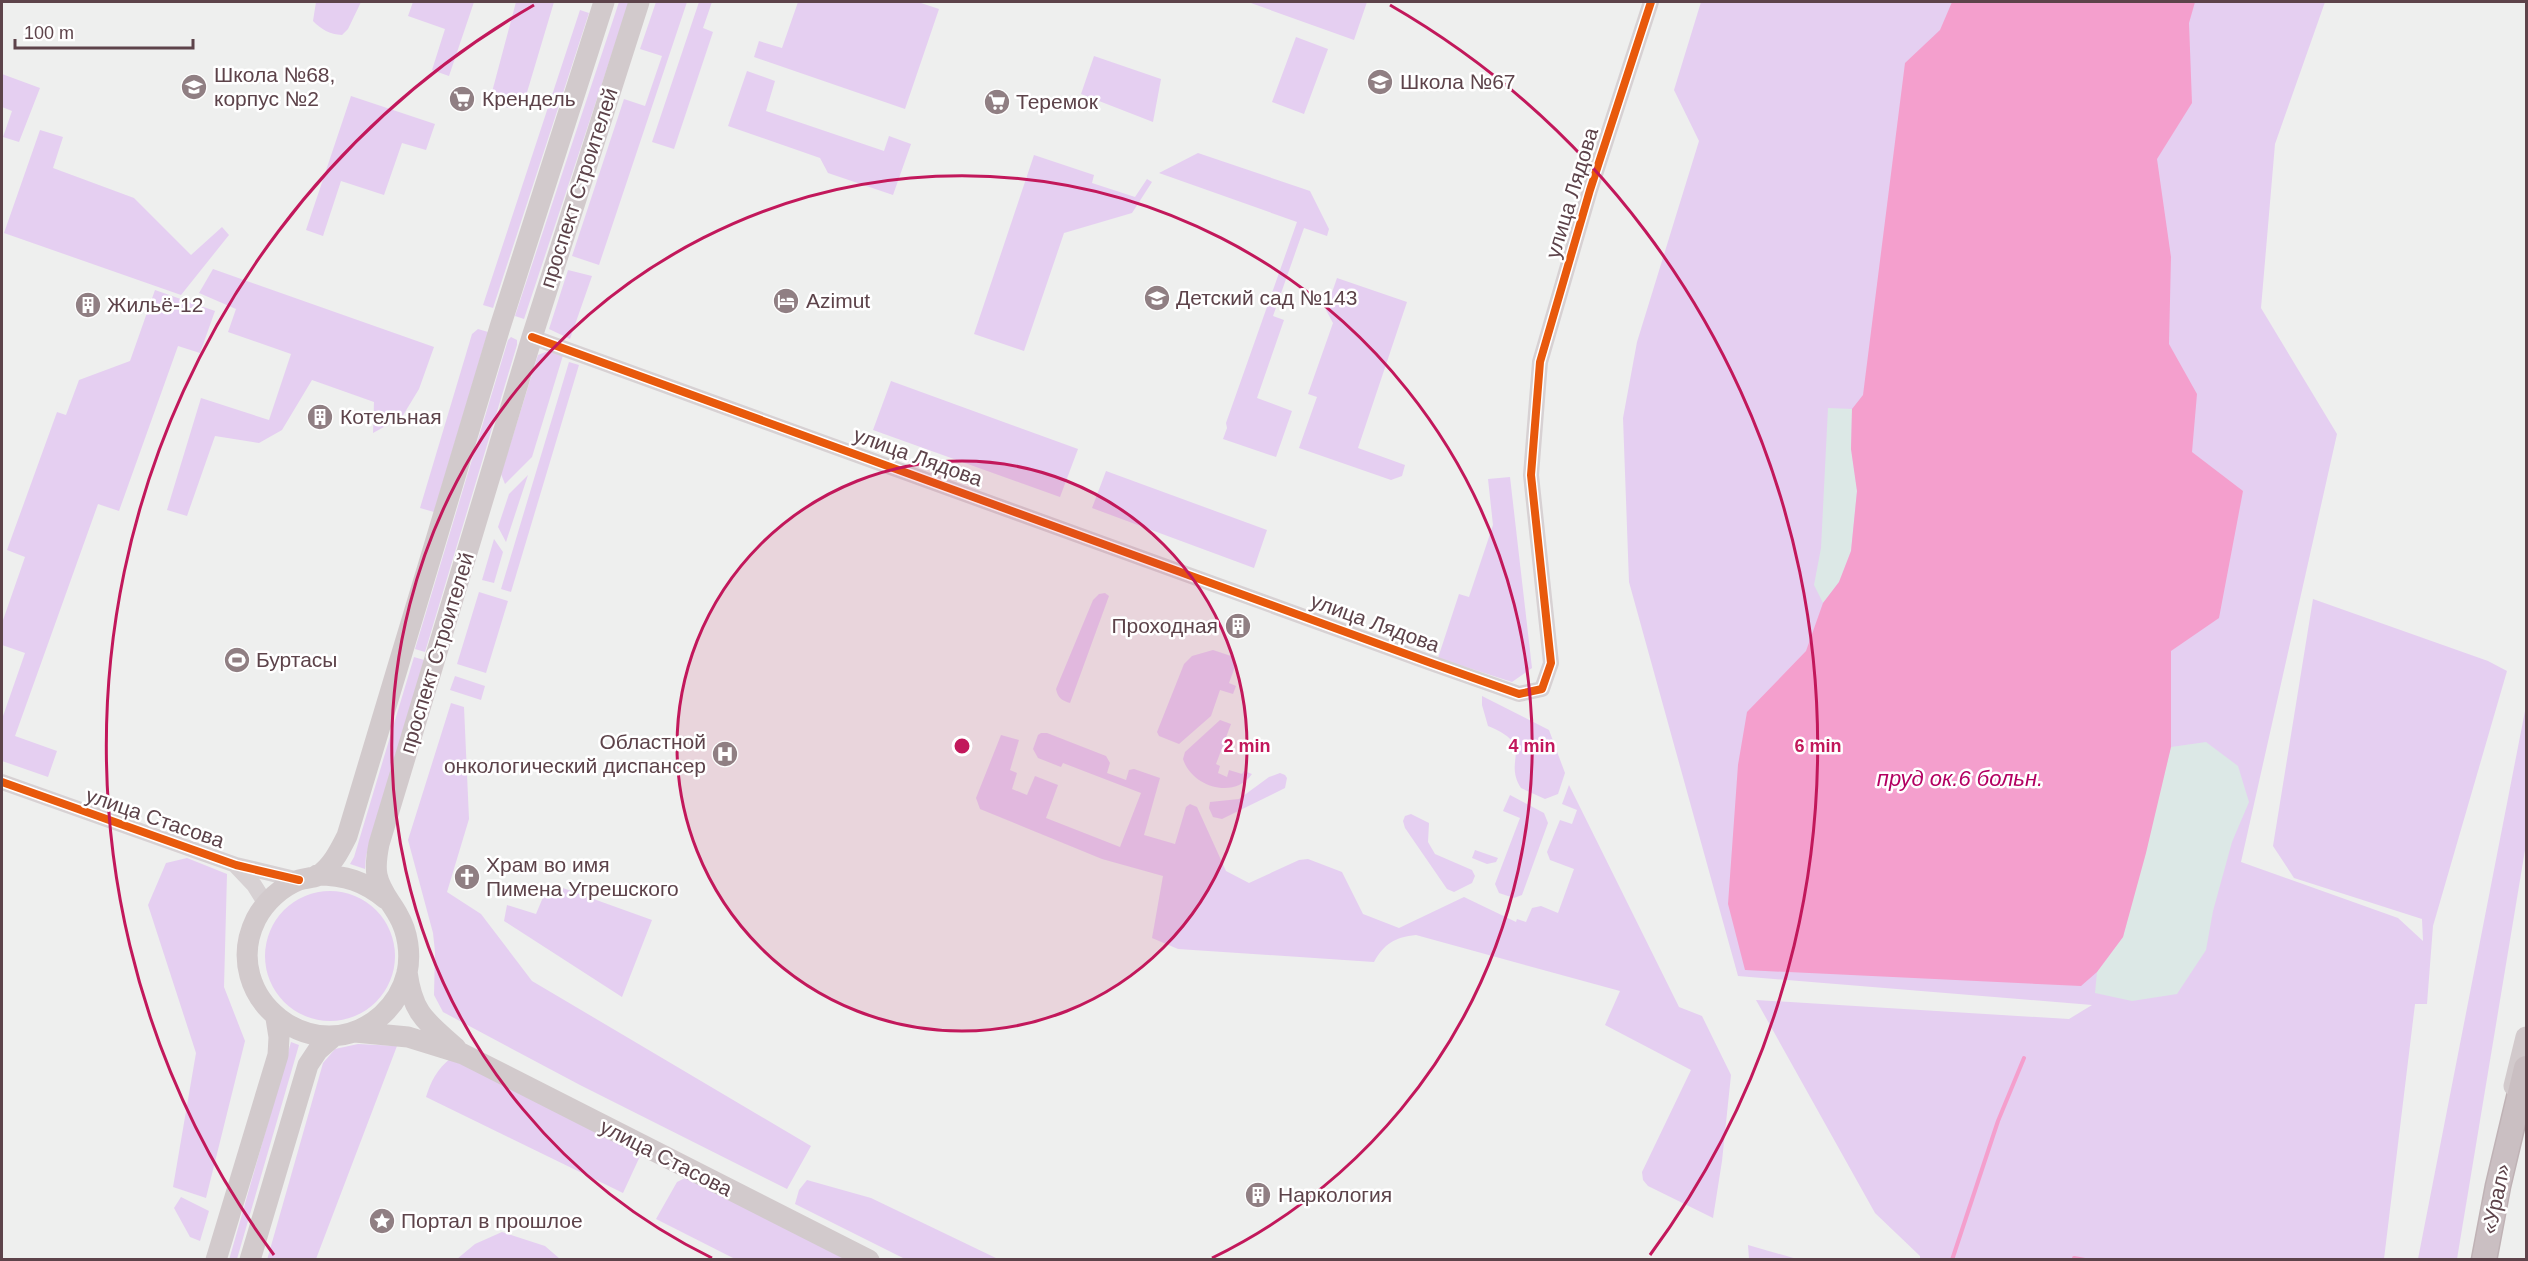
<svg xmlns="http://www.w3.org/2000/svg" width="2528" height="1261" font-family="Arial,sans-serif">
<style>
.green{fill:#e5cff1}
.sand{fill:#dce8e6}
.water{fill:#f49fcd}
.lines{fill:none;stroke-linecap:round;stroke-linejoin:round}
.stream{stroke:#f49fcd;stroke-width:4}
.highway-casing{stroke:#bfb2b5;stroke-width:27}
.minor{stroke:#d7d1d3;stroke-width:16}
.major{stroke:#d2cacc;stroke-width:21}
.highway{stroke:#cabfc2;stroke-width:24}
.cycleway-casing{stroke:#fff;stroke-width:11}
.cycleway{stroke:#e8590c;stroke-width:8}
.ring{fill:none;stroke:#c2185b;stroke-width:3}
.labels{text-anchor:middle;stroke-width:5;stroke-linejoin:round;paint-order:stroke}
.poi-label{font-size:21px;fill:#5d434a;stroke:#fff;text-anchor:start}
.street-label{font-size:21px;fill:#5d434a;stroke:#fff}
.water-label{font-size:22px;font-style:italic;fill:#b30062;stroke:#fff}
.centre{fill:#c2185b;stroke:#fff;stroke-width:3}
.ring-label{font-size:18px;text-anchor:middle;font-weight:bold;fill:#c2185b;stroke:#fff;stroke-width:5;stroke-linejoin:round;paint-order:stroke}
</style>
<rect width="100%" height="100%" fill="#eeefee"/>
<path class="green" d="M 316,2 L 361,2 L 348,29 L 342,35 C 329,34 322,30 313,21 Z
M 413,2 L 474,2 L 449,76 L 432,70 L 445,29 L 408,16 Z
M 516,2 L 554,2 L 525,99 L 517,108 L 508,108 L 496,103 L 492,92 Z
M 619,2 L 629,2 L 524,319 L 515,316 Z
M 656,2 L 687,2 L 599,265 L 572,256 L 624,99 L 645,106 L 662,56 L 640,49 Z
M 699,2 L 712,2 L 703,28 L 713,32 L 674,149 L 652,142 Z
M 798,2 L 918,2 L 939,9 L 905,109 L 754,57 L 759,41 L 782,48 Z
M 1248,2 L 1367,2 L 1354,40 Z
M 1701,2 L 2325,2 L 2275,144 L 2261,308 L 2337,434 L 2241,862 L 2398,918 L 2423,941 L 2422,919 L 2294,878 L 2273,846 L 2313,599 L 2488,661 L 2507,671 L 2433,926 L 2427,1004 L 2415,1004 L 2384,1259 L 1920,1259 L 1920,1256 L 1875,1213 L 1756,1000 L 2069,1019 L 2092,1005 L 1738,976 L 1629,582 L 1623,418 L 1637,342 L 1699,141 L 1674,90 Z
M 580,10 L 589,13 L 493,308 L 483,305 Z
M 1296,37 L 1328,49 L 1304,114 L 1272,102 Z
M 1094,56 L 1161,79 L 1153,122 L 1081,94 Z
M 747,71 L 775,81 L 766,111 L 884,151 L 889,136 L 911,144 L 893,195 L 828,173 L 820,158 L 728,126 Z
M 2,74 L 40,88 L 19,142 L 3,137 L 12,111 L 2,107 Z
M 351,96 L 435,124 L 426,150 L 402,143 L 384,195 L 341,181 L 323,236 L 306,230 Z
M 40,130 L 63,137 L 53,168 L 134,198 L 191,255 L 222,227 L 229,235 L 181,295 L 4,233 Z
M 1198,153 L 1310,191 L 1329,229 L 1327,236 L 1304,228 L 1273,316 L 1284,320 L 1257,398 L 1292,411 L 1276,457 L 1223,439 L 1227,428 L 1226,423 L 1297,222 L 1159,173 Z
M 1034,155 L 1094,175 L 1092,183 L 1135,197 L 1147,179 L 1152,182 L 1132,213 L 1064,233 L 1024,351 L 974,334 Z
M 213,269 L 434,347 L 419,389 L 402,417 L 373,433 L 374,402 L 312,380 L 282,430 L 259,443 L 215,436 L 187,516 L 167,510 L 201,398 L 269,420 L 291,354 L 228,332 L 236,309 L 199,293 Z
M 568,270 L 592,276 L 570,339 L 549,329 Z
M 1337,278 L 1407,302 L 1358,448 L 1405,465 L 1402,476 L 1391,480 L 1299,448 L 1317,397 L 1308,394 L 1333,323 L 1326,310 Z
M 155,290 L 215,311 L 200,353 L 178,346 L 119,511 L 98,504 L 15,736 L 57,751 L 48,777 L 2,761 L 2,719 L 25,653 L 2,645 L 2,623 L 25,557 L 7,550 L 57,412 L 66,415 L 79,380 L 130,361 Z
M 478,329 L 488,332 L 434,512 L 420,508 L 472,334 Z
M 511,337 L 517,340 L 517,345 L 425,652 L 415,649 L 508,340 Z
M 551,350 L 564,352 L 532,457 L 505,484 L 501,474 L 538,355 Z
M 569,362 L 579,365 L 511,592 L 501,589 Z
M 891,381 L 1078,449 L 1060,497 L 873,430 Z
M 1106,471 L 1267,530 L 1254,568 L 1092,508 Z
M 528,475 L 506,542 L 498,527 L 509,494 Z
M 1510,477 L 1532,668 L 1512,682 L 1438,658 L 1459,594 L 1469,597 L 1493,525 L 1488,479 Z
M 494,539 L 503,552 L 494,583 L 482,580 Z
M 479,592 L 508,601 L 486,673 L 457,664 Z
M 1105,593 L 1109,596 L 1070,703 C 1061,700 1058,698 1056,689 L 1093,600 L 1099,594 Z
M 1213,650 L 1234,657 L 1236,664 L 1229,683 L 1236,686 L 1233,694 L 1220,690 L 1211,716 L 1179,744 L 1159,736 L 1157,732 L 1184,664 L 1192,656 Z
M 414,657 L 424,660 L 366,856 L 365,869 L 350,864 L 354,857 Z
M 455,676 L 485,686 L 481,700 L 450,690 Z
M 1482,696 L 1549,730 L 1565,773 L 1558,794 L 1545,799 L 1521,788 C 1502,759 1537,746 1488,726 L 1482,705 Z
M 451,703 L 464,707 L 469,819 L 447,892 L 481,914 L 532,981 L 811,1146 L 787,1189 L 580,1085 L 443,1012 L 434,995 L 435,952 L 433,933 L 408,840 Z
M 2526,706 L 2526,844 L 2457,1259 L 2418,1259 Z
M 1220,720 L 1231,724 L 1216,764 L 1220,766 L 1218,773 L 1227,777 L 1229,770 L 1242,774 L 1244,771 L 1252,774 C 1234,800 1192,787 1183,759 L 1185,752 Z
M 1041,733 L 1047,733 L 1106,756 L 1110,763 L 1107,773 L 1126,780 L 1129,770 L 1134,769 L 1160,778 L 1144,835 L 1175,844 L 1186,807 L 1190,804 L 1197,807 L 1226,871 L 1249,883 L 1299,860 L 1308,859 L 1342,872 L 1363,914 L 1399,928 L 1464,897 L 1516,922 L 1517,919 L 1526,922 L 1532,908 L 1541,906 L 1558,913 L 1574,869 L 1550,860 L 1547,852 L 1560,820 L 1572,824 L 1577,810 L 1562,804 L 1569,785 L 1679,1007 L 1702,1016 L 1731,1075 L 1722,1161 L 1713,1218 L 1648,1186 L 1643,1180 L 1642,1172 L 1691,1070 L 1605,1025 L 1620,991 L 1416,935 C 1395,937 1384,944 1374,962 L 1178,949 L 1152,938 L 1163,876 L 1102,859 L 980,809 L 976,798 L 1001,735 L 1019,740 L 1010,770 L 1017,773 L 1012,789 L 1027,795 L 1035,776 L 1058,785 L 1046,818 L 1120,847 L 1141,793 L 1063,763 L 1061,767 L 1038,758 L 1033,749 L 1038,735 Z
M 1280,773 L 1285,775 L 1287,778 L 1285,788 L 1222,819 L 1213,817 L 1209,808 L 1210,802 L 1239,799 L 1269,777 Z
M 1510,795 L 1544,813 L 1548,823 L 1522,895 L 1514,898 L 1499,893 L 1495,884 L 1520,818 L 1503,811 Z
M 1411,814 L 1429,823 L 1428,842 L 1435,854 L 1472,870 L 1475,876 L 1472,883 L 1454,892 L 1447,889 L 1405,828 L 1403,821 L 1405,816 Z
M 1475,850 L 1498,858 L 1496,862 L 1487,864 L 1472,858 Z
M 187,858 L 227,874 L 224,987 L 245,1041 L 206,1198 L 173,1187 L 196,1053 L 148,905 L 166,863 Z
M 549,883 L 652,920 L 622,997 L 504,921 L 507,905 L 536,914 Z
M265 956a65 65 0 1 1 130 0a65 65 0 1 1-130 0Z
M 291,1042 L 299,1045 L 237,1259 L 229,1260 Z
M 358,1044 L 397,1046 L 316,1259 L 267,1260 L 323,1063 L 335,1049 Z
M 451,1058 L 641,1154 L 623,1193 L 426,1097 C 431,1081 437,1069 451,1058 Z
M 687,1177 L 851,1259 L 735,1259 L 656,1219 L 677,1182 Z
M 807,1180 L 871,1198 L 998,1259 L 905,1259 L 795,1204 L 799,1190 Z
M 181,1197 L 209,1211 L 200,1241 L 190,1237 L 174,1208 Z
M 502,1232 L 545,1246 L 560,1259 L 457,1259 L 475,1244 Z
M 1748,1245 L 1797,1259 L 1749,1259 Z"/>
<path class="sand" d="M 1828,408 L 1852,409 L 1851,449 L 1857,491 L 1851,551 L 1839,582 L 1823,603 L 1814,585 L 1821,548 Z
M 2206,742 L 2238,766 L 2249,802 L 2232,842 L 2213,911 L 2206,950 L 2177,994 L 2132,1001 L 2095,993 L 2097,972 L 2123,937 L 2171,747 Z"/>
<path class="water" d="M 1952,2 L 2195,2 L 2189,23 L 2192,103 L 2157,159 L 2171,257 L 2169,344 L 2197,394 L 2192,452 L 2243,491 L 2219,618 L 2171,651 L 2171,747 L 2146,853 L 2123,937 L 2097,972 L 2081,986 L 1745,970 L 1728,904 L 1738,765 L 1747,712 L 1806,651 L 1823,603 L 1839,582 L 1851,551 L 1857,491 L 1851,449 L 1852,409 L 1863,395 L 1905,63 L 1940,30 Z"/>
<g class="lines">
<path class="stream" d="M 2074,1258 L 2085,1260
M 1952,1260 L 1998,1121 L 2024,1058"/>
<g class="highway-casing">
<path id="highway" d="M 2484,1260 L 2498,1186 L 2526,1068"/>
</g>
<path class="minor" d="M 532,337 L 1431,663 L 1519,694 L 1542,689 L 1551,663 L 1531,475 L 1540,362 L 1590,190 L 1651,2
M 2,782 L 236,865 L 299,880
M 236,866 L 254,885 L 266,904"/>
<path class="major" d="M 604,2 L 500,327 L 347,836 C 340,850 331,868 317,876 C 312,878 305,878 299,880 C 281,887 265,902 256,919 C 217,998 316,1074 382,1015 C 394,1004 403,989 407,973 C 411,954 408,932 398,915 C 391,902 380,891 377,875 C 375,865 377,854 379,844 L 532,337 L 639,2
M 317,875 C 345,875 364,881 386,899
M 407,972 C 413,1015 426,1021 456,1048
M 355,1032 L 408,1037 L 463,1054 L 869,1260
M 2514,1086 L 2526,1037
M 216,1260 L 278,1055 L 279,1037 L 276,1018
M 250,1260 L 308,1065 L 318,1050 L 334,1036"/>
<use href="#highway" class="highway"/>
<g class="cycleway-casing">
<path id="cycleway" d="M 532,337 L 1431,663 L 1519,694 L 1542,689 L 1551,663 L 1531,475 L 1540,362 L 1590,190 L 1651,2
M 2,782 L 236,865 L 299,880"/>
</g>
<use href="#cycleway" class="cycleway"/>
</g>
<circle cx="962" cy="746" r="285" fill="#c2185b" fill-opacity=".12"/>
<g class="ring">
<circle cx="962" cy="746" r="285"/>
<path d="M712 1258A570 570 0 1 1 1212 1258"/>
<path d="M274 1255A856 856 0 0 1 534 5M1390 5A856 856 0 0 1 1650 1255"/>
</g>
<defs>
<g id="school-disc" transform="scale(1.35)"><circle r="9.5" fill="#907f83" stroke="#fff"/><path d="M0-5L7-2L0 1L-7-2ZM-4 1L0 2.5L4 1V4Q0 6-4 4Z" fill="#fff"/></g>
<g id="supermarket-disc" transform="scale(1.35)"><circle r="9.5" fill="#907f83" stroke="#fff"/><path d="M-6-5.5h2.5l.6 2H6L4.5 2H-2.5L-4.4-4H-6ZM-1.5 3.2a1.3 1.3 0 1 0 .1 0ZM3 3.2a1.3 1.3 0 1 0 .1 0Z" fill="#fff"/></g>
<g id="hotel-disc" transform="scale(1.35)"><circle r="9.5" fill="#907f83" stroke="#fff"/><path d="M-6-4.5h1.5V1H6V5H4.5V3h-9V5H-6ZM-4 0a1.8 1.8 0 1 1 3.6 0ZM.5 0V-2.5h3Q6-2.5 6 0Z" fill="#fff"/></g>
<g id="building-disc" transform="scale(1.35)"><circle r="9.5" fill="#907f83" stroke="#fff"/><path d="M-4-6H4V6H1V3H-1V6H-4ZM-2.5-4.3h1.7v1.8h-1.7ZM.8-4.3h1.7v1.8H.8ZM-2.5-1h1.7V.8h-1.7ZM.8-1h1.7V.8H.8Z" fill="#fff"/></g>
<g id="stadium-disc" transform="scale(1.35)"><circle r="9.5" fill="#907f83" stroke="#fff"/><path d="M0-5a6.5 5 0 1 0 0 10a6.5 5 0 1 0 0-10ZM-3.5-1.8h7v3.6h-7Z" fill="#fff"/></g>
<g id="hospital-disc" transform="scale(1.35)"><circle r="9.5" fill="#907f83" stroke="#fff"/><path d="M-5-5h3v3.5h4V-5h3V5h-3V1.5h-4V5h-3Z" fill="#fff"/></g>
<g id="church-disc" transform="scale(1.35)"><circle r="9.5" fill="#907f83" stroke="#fff"/><path d="M-1.2-6h2.4v3.5h3.3v2.4h-3.3V6h-2.4V-.1h-3.3v-2.4h3.3Z" fill="#fff"/></g>
<g id="sight-disc" transform="scale(1.35)"><circle r="9.5" fill="#907f83" stroke="#fff"/><path d="M0-6L1.8-2.2L6-1.7L2.9 1.2L3.7 5.4L0 3.3L-3.7 5.4L-2.9 1.2L-6-1.7L-1.8-2.2Z" fill="#fff"/></g>
</defs>
<g fill-rule="evenodd">
<use href="#school-disc" x="1380" y="82"/>
<use href="#school-disc" x="194" y="87"/>
<use href="#supermarket-disc" x="462" y="99"/>
<use href="#supermarket-disc" x="997" y="102"/>
<use href="#school-disc" x="1157" y="298"/>
<use href="#hotel-disc" x="786" y="301"/>
<use href="#building-disc" x="88" y="305"/>
<use href="#building-disc" x="320" y="417"/>
<use href="#building-disc" x="1238" y="626"/>
<use href="#stadium-disc" x="237" y="660"/>
<use href="#hospital-disc" x="725" y="754"/>
<use href="#church-disc" x="467" y="877"/>
<use href="#building-disc" x="1258" y="1195"/>
<use href="#sight-disc" x="382" y="1221"/>
</g>
<g class="labels">
<g class="poi-label">
<text x="214" y="82">Школа №68,<tspan x="214" dy="24">корпус №2</tspan></text>
<text x="1400" y="89">Школа №67</text>
<text x="482" y="106">Крендель</text>
<text x="1016" y="109">Теремок</text>
<text x="1176" y="305">Детский сад №143</text>
<text x="806" y="308">Azimut</text>
<text x="107" y="312">Жильё-12</text>
<text x="340" y="424">Котельная</text>
<text x="1218" y="633" text-anchor="end">Проходная</text>
<text x="256" y="667">Буртасы</text>
<text x="706" y="749" text-anchor="end">Областной<tspan x="706" dy="24">онкологический диспансер</tspan></text>
<text x="486" y="872">Храм во имя<tspan x="486" dy="24">Пимена Угрешского</tspan></text>
<text x="1278" y="1202">Наркология</text>
<text x="401" y="1228">Портал в прошлое</text>
</g>
<g class="street-label">
<text transform="translate(579 188) rotate(-72)" y="7">проспект Строителей</text>
<text transform="translate(1572 193) rotate(-73)" y="7">улица Лядова</text>
<text transform="translate(918 457) rotate(20)" y="7">улица Лядова</text>
<text transform="translate(1375 623) rotate(20)" y="7">улица Лядова</text>
<text transform="translate(437 653) rotate(-73)" y="7">проспект Строителей</text>
<text transform="translate(155 818) rotate(19)" y="7">улица Стасова</text>
<text transform="translate(666 1158) rotate(27)" y="7">улица Стасова</text>
<text transform="translate(2496 1199) rotate(-78)" y="7">«Урал»</text>
</g>
<g class="water-label">
<text x="1960" y="786">пруд ок.6 больн.</text>
</g>
</g>
<circle cx="962" cy="746" r="9" class="centre"/>
<g class="ring-label">
<text x="1247" y="752">2 min</text>
<text x="1532" y="752">4 min</text>
<text x="1818" y="752">6 min</text>
</g>
<rect width="2528" height="1261" fill="none" stroke="#5d434a" stroke-width="6"/>
<path d="M15 39v9h178v-9" fill="none" stroke="#5d434a" stroke-width="3"/>
<text x="24" y="39" font-size="18" fill="#5d434a" stroke="#ffffff" stroke-width="4.5" paint-order="stroke">100 m</text>
</svg>
